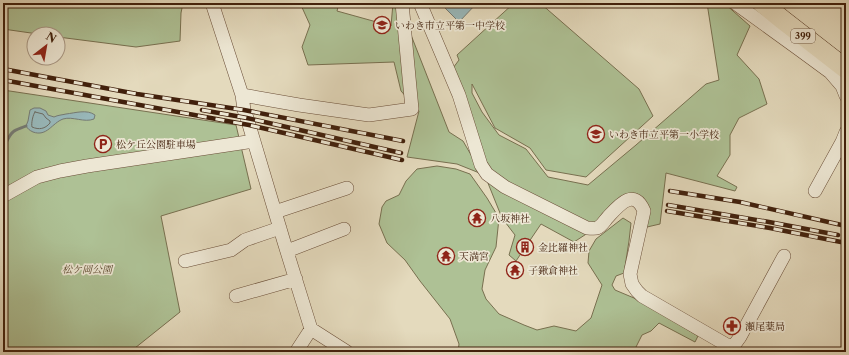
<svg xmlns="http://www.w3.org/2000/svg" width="849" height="355" font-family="'Libre Caslon Text','Noto Serif JP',serif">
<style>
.green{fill:#aec195;stroke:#787050}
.water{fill:#98b8ba;stroke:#757b74}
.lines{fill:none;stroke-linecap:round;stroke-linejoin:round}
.shore{stroke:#6c6c63;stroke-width:1}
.stream{stroke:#757b74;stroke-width:3}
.minor-casing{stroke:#6a4e38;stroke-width:14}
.highway-casing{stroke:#41200c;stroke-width:20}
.minor{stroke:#ede7d4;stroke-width:13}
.highway{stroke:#e4dabd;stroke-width:19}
.rail-casing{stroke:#41200c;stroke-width:4.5}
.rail{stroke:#ede7d4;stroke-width:3;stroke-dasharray:9;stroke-linecap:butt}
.labels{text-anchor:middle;stroke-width:3.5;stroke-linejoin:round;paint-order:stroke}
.shield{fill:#ede7d4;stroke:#755c48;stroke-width:1}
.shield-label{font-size:9px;font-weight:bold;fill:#41200c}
.poi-label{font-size:10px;fill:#41200c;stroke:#ede7d4;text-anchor:start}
.park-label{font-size:10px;font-style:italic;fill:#5c482e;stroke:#ede7d4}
</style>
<rect width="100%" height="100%" fill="#e4dabd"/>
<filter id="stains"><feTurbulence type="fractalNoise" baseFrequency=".005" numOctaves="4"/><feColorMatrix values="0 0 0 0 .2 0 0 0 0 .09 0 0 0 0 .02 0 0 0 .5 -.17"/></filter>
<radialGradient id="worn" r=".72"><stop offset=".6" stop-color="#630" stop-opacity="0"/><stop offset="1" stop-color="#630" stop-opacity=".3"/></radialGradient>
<path class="green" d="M 3,3 L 183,3 L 181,13 L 180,41 L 136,47 L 58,37 L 58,34 L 38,34 L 3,29 Z
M 300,3 L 339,3 L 337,11 L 391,26 L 393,3 L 402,3 L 402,12 L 449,132 L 463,141 L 482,174 L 457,164 L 407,157 L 419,111 L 401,91 L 394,62 L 308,65 L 302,47 L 310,25 Z
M 514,3 L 540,3 L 639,89 L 653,116 L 586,177 L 546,170 L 530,148 L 495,128 L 472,84 L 472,93 L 482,112 L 499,135 L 526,149 L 548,177 L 588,185 L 636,145 L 706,84 L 719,80 L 707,3 L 724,3 L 750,26 L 737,55 L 759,79 L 767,104 L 739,118 L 730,135 L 730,155 L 717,176 L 737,187 L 735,191 L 666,173 L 660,224 L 647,227 L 643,202 L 620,203 L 614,216 L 574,242 L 541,224 L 516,261 L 509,255 L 515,235 L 502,218 L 447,81 L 453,68 L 459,60 L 457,55 Z
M 3,90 L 236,125 L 251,189 L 161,216 L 180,312 L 130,352 L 3,352 Z
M 437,166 L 456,169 L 470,174 L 487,198 L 499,218 L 496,247 L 485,270 L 482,289 L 486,299 L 499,314 L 524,325 L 537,330 L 554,326 L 576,331 L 591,318 L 602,285 L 588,263 L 589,251 L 596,239 L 623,218 L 631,223 L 629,241 L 624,273 L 616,276 L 612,285 L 615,290 L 634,298 L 652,308 L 698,336 L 695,342 L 659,323 L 651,331 L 642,335 L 635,349 L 636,352 L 458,352 L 459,344 L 450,319 L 420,281 L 405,260 L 387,243 L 379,224 L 382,207 L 386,201 L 399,195 L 406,181 L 417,169 Z"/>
<path class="water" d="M 445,3 L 477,3 L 459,22 L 443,6 Z
M 34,108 L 40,108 L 46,111 L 48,115 L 54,117 C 58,115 62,115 66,114 C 75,113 87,109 95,115 L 94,119 C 84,123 73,116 63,119 C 52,123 47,137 33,132 C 29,130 28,129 26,126 L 28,121 L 30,110 Z"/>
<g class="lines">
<path class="shore" d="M 35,112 L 43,114 L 46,118 L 50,121 L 50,123 C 45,129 39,130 32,127 C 31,124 33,114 35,112 Z"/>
<path class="stream" d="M 3,147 C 7,143 8,136 13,132 C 16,129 22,128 26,126"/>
<g class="minor-casing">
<path id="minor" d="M 212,3 L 242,95 L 244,110 L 247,118 L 284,242 L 311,329 L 296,352
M 420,3 L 459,95 L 481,165 L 487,174 L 505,187 L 587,228 C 590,228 595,229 597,228 C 602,226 605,220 608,217 C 619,205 634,187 644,211 L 630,274 L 632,284 L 637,291 L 642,296 L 732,348 L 740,337 L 784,256
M 735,3 L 800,50 L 830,72 L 842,86 L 846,96
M 242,95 L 299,105 L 369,115 L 412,109 L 402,3
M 815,191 L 842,142 L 846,132
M 3,196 L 37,177 L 60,171 L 87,166 L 254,141
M 275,212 L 347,188
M 287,251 L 344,229
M 185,261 L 231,250 L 245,240 L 280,228
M 236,296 L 296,279
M 311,329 L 347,352"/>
</g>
<g class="highway-casing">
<path id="highway" d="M 762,3 L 783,20 L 846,69"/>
</g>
<use href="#minor" class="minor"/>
<use href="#highway" class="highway"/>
<g class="rail-casing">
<path id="rail" d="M 3,69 L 137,94 L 244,110 L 403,141
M 3,80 L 249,125 L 402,160
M 202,110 L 247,118 L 401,153
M 670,191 L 740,202 L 846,226
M 668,205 L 769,222 L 838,235
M 667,211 L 770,228 L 846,243"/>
</g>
<use href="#rail" class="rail"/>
</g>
<defs>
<g id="school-ring" transform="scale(0.9)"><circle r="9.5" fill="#ede7d4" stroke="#8f2418" stroke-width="1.5"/><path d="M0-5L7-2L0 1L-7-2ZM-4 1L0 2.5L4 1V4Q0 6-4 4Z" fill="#8f2418"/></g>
<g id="parking-ring" transform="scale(0.9)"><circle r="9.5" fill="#ede7d4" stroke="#8f2418" stroke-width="1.5"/><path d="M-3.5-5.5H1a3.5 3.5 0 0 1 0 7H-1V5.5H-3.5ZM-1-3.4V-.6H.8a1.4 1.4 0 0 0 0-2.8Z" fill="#8f2418"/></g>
<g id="temple-ring" transform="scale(0.9)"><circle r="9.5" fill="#ede7d4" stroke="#8f2418" stroke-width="1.5"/><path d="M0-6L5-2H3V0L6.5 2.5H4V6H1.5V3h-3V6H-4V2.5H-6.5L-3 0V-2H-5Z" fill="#8f2418"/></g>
<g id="building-ring" transform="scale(0.9)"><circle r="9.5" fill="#ede7d4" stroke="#8f2418" stroke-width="1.5"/><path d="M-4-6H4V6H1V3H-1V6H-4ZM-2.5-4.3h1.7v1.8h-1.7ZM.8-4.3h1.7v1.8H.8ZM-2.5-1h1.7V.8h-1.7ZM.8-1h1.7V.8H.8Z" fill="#8f2418"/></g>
<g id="pharmacy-ring" transform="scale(0.9)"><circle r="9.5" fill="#ede7d4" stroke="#8f2418" stroke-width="1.5"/><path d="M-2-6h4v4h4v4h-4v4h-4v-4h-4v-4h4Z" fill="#8f2418"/></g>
</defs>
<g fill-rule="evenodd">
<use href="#school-ring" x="382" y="25"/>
<use href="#school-ring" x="596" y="134"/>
<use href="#parking-ring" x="103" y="144"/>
<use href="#temple-ring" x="477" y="218"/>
<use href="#building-ring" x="525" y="247"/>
<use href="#temple-ring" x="446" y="256"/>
<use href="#temple-ring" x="515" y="270"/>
<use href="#pharmacy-ring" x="732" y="326"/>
</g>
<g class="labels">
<rect class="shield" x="791" y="29" width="24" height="14" rx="3"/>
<g class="shield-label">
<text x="803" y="39">399</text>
</g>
<g class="poi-label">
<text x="395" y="29">いわき市立平第一中学校</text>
<text x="609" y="138">いわき市立平第一小学校</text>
<text x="116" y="148">松ケ丘公園駐車場</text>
<text x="490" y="222">八坂神社</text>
<text x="538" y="251">金比羅神社</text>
<text x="459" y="260">天満宮</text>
<text x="528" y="274">子鍬倉神社</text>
<text x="745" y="330">瀬尾薬局</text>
</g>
<g class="park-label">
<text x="87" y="273">松ケ岡公園</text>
</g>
</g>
<rect width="849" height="355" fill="none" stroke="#e4dabd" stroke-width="16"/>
<rect x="4" y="4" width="841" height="347" fill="none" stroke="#41200c" stroke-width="2"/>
<rect x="8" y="8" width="833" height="339" fill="none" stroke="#41200c"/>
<g transform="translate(46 46) rotate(31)"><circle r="19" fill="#ede7d4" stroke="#a89784"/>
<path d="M0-3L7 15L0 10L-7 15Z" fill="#8f2418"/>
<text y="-6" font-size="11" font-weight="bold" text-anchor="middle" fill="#41200c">N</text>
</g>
<rect width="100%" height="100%" filter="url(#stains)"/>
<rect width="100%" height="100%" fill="url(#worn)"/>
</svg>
